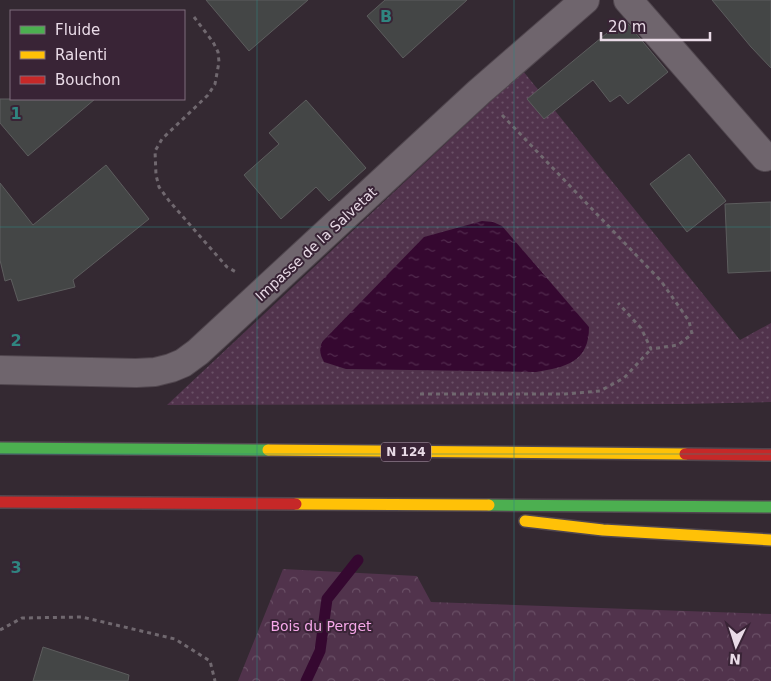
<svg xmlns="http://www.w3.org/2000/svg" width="771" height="681" font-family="'DejaVu Sans',sans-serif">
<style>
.grass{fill:url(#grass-dots)}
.forest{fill:url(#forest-crowns)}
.water{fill:url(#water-ripples)}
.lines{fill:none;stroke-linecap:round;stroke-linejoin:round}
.stream{stroke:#350830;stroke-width:11}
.building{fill:#444646;stroke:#5d5d5e}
.street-casing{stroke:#51474f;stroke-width:30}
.fast-casing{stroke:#51474f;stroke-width:14}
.slow-casing{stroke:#51474f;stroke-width:14}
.jam-casing{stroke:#51474f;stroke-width:14}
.path{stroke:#70686f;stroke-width:3;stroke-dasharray:4 4;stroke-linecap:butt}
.street{stroke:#6f656d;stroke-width:28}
.fast{stroke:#4caf50;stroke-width:11}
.slow{stroke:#ffc107;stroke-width:11}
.jam{stroke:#c62828;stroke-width:11}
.grid{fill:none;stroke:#308580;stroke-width:1;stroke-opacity:0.55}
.labels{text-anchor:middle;stroke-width:4;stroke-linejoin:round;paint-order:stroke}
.shield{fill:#392436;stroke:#b4a4b2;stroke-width:1}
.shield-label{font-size:12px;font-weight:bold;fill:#e9dbe7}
.street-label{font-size:14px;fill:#e9dbe7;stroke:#392436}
.park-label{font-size:14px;fill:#f6a8e9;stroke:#392436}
.grid-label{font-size:16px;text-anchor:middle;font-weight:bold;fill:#308580;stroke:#392436;stroke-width:4;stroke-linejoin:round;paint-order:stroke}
</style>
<defs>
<pattern id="grass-dots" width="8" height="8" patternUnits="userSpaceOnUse" patternTransform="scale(1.25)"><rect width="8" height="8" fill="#51334c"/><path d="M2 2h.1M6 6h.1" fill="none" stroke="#6a5066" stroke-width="1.8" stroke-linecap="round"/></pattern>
<pattern id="forest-crowns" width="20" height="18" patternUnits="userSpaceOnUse" patternTransform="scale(1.25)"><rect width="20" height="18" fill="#51334c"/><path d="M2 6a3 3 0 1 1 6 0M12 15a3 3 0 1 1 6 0" fill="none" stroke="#6a5066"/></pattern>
<pattern id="water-ripples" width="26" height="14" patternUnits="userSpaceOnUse" patternTransform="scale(1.25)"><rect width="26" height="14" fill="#350830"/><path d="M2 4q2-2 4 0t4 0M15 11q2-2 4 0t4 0" fill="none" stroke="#522b4e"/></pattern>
</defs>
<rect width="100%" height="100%" fill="#342932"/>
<path class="grass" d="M 523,71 L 740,340 L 771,323 L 771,402 L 683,404 L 167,405 Z"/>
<path class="forest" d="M 283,569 L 417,576 L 431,602 L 771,614 L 771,681 L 238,681 Z"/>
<path class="water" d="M 482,221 L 493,222 L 502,226 L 589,327 C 589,362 566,367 536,372 L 346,369 L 324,362 C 320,355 319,350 322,342 L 424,237 Z"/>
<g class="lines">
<path class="stream" d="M 306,681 L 320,651 L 327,599 L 358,560"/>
</g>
<path class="building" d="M 206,0 L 308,0 L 249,51 Z
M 385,0 L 467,0 L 403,58 L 367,16 Z
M 712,0 L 771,0 L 771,68 L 751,47 Z
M 624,19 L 668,72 L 628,104 L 620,95 L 610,102 L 593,80 L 544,119 L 527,99 Z
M 0,99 L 95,99 L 28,156 L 0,123 Z
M 306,100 L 366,168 L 329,201 L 316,187 L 281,219 L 244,175 L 279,144 L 269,133 Z
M 689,154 L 726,201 L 687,232 L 650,184 Z
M 106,165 L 149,219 L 73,280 L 75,287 L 18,301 L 11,279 L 5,281 L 0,260 L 0,183 L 33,225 Z
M 771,202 L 771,271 L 728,273 L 725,204 Z
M 43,647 L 129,675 L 128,681 L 33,681 Z"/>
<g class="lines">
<g class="street-casing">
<path id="street" d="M 628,0 L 765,157
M 0,370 L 136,373 L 155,372 L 171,368 L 183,363 L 198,352 L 479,92 L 585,0"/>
</g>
<g class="fast-casing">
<path id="fast" d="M 0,448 L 268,450
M 489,505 L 771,507"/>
</g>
<g class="slow-casing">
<path id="slow" d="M 268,450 L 685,454
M 296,504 L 489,505
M 525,521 L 603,530 L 771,540"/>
</g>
<g class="jam-casing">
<path id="jam" d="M 685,454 L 771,455
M 0,502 L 296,504"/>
</g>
<path class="path" d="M 194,17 L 213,42 L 218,52 L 219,62 L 215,84 L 208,95 L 162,139 L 155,151 L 156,175 L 159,187 L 170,202 L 227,267 L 236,272
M 502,115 L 661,281 L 689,321 L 692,334 L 678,345 L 651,349 L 641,328 L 618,303
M 420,394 L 565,394 L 600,391 L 624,378 L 651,349
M 0,630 L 22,618 L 82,617 L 175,639 L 210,661 L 215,681"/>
<use href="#street" class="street"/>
<use href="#fast" class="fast"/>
<use href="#slow" class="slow"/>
<use href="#jam" class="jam"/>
</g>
<path class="grid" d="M 257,0 L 257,681M 514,0 L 514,681M 0,227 L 771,227M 0,454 L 771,454"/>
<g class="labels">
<rect class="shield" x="381" y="442.5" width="50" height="19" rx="4"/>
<g class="shield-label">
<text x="406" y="456">N 124</text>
</g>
<g class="street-label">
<text transform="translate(316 244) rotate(-43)" y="5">Impasse de la Salvetat</text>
</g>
<g class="park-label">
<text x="321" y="631">Bois du Perget</text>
</g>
</g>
<g class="grid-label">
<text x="386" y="22">B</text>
<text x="16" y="119">1</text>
<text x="16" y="346">2</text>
<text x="16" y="573">3</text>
</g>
<rect x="10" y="10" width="175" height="90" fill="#392436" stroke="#7f6d7d"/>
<rect x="20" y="26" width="25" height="8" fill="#4caf50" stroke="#7f6d7d"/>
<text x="55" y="35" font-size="15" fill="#e9dbe7">Fluide</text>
<rect x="20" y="51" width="25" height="8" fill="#ffc107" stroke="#7f6d7d"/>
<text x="55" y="60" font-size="15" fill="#e9dbe7">Ralenti</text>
<rect x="20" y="76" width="25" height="8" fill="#c62828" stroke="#7f6d7d"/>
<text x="55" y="85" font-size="15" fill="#e9dbe7">Bouchon</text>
<g transform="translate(736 646) rotate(184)" stroke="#392436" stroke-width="4" paint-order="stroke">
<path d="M0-4L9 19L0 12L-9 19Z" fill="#e9dbe7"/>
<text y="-8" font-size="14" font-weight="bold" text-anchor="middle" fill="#e9dbe7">N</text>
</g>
<path d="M601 32v8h109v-8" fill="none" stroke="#e9dbe7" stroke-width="2.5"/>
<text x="608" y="32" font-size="15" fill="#e9dbe7" stroke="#392436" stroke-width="4" paint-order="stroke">20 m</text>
</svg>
